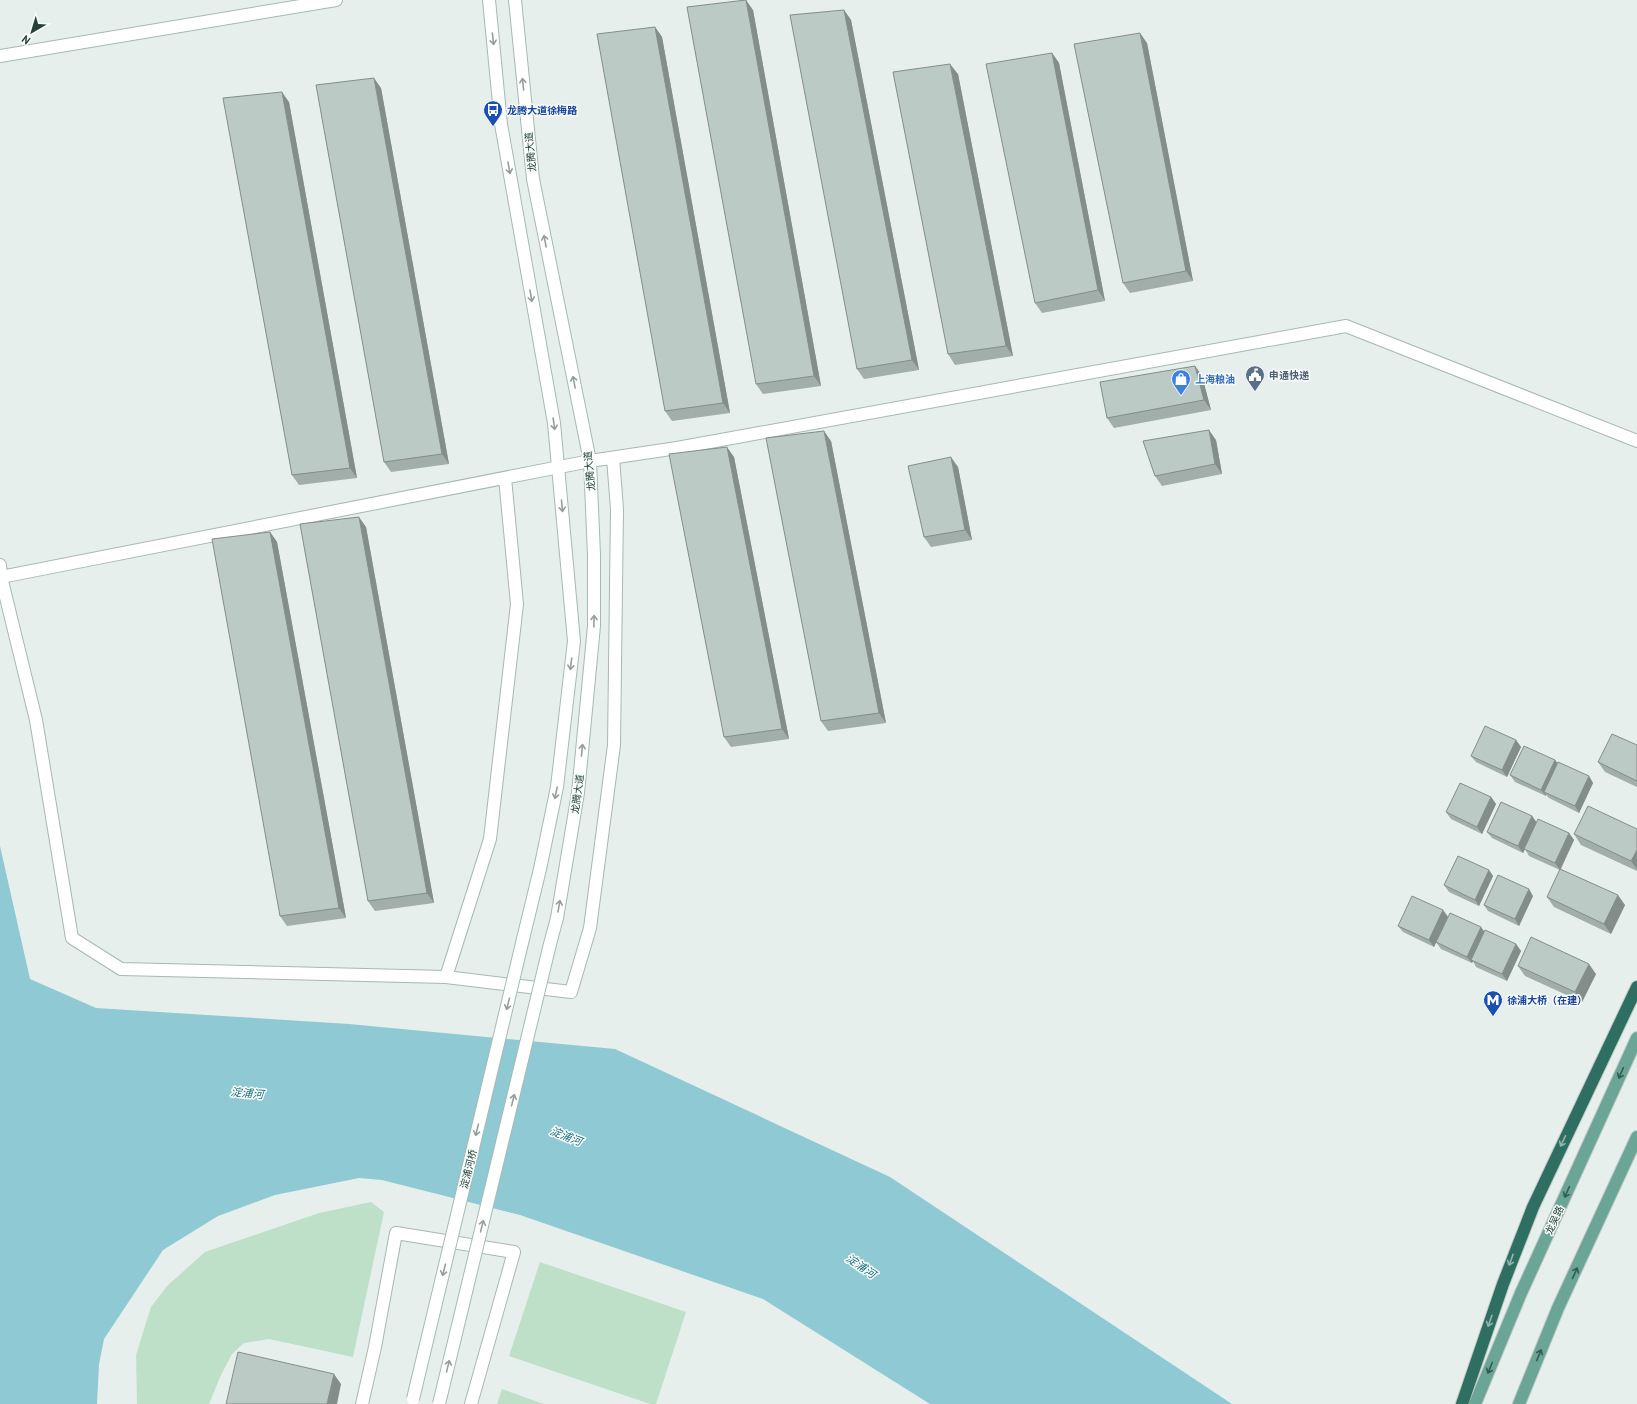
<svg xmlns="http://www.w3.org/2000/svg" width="1637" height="1404" font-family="'PT Sans','Noto Sans SC',sans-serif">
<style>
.green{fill:#bfe0c8}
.water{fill:#8ec9d4}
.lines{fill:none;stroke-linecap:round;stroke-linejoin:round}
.street-casing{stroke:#a8b8b2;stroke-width:14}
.secondary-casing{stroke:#a4bbb3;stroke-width:14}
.primary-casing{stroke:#c2cac8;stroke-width:14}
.highway-casing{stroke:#c2cac8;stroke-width:14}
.street{stroke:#fff;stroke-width:12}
.secondary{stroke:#fff;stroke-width:12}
.primary{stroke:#6aa596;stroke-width:12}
.highway{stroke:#2f6f62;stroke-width:12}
.secondary-bridge-casing{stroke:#a4bbb3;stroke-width:14;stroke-linecap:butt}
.secondary-bridge{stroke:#fff;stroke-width:12}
.wall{fill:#a1aea9}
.shaded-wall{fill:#838d89}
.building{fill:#bbcac4;stroke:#838d89}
.oneway{stroke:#92a09c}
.oneway2{stroke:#365b51}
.oneway3{stroke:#93b5ae}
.labels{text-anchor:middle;stroke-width:3;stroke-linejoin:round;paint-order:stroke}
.transit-label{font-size:10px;font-weight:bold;fill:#164399;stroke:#f7fbf9;text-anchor:start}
.street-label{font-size:10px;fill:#24423a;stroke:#f7fbf9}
.service-label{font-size:10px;font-weight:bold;fill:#4e5e75;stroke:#f7fbf9;text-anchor:start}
.shop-label{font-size:10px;font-weight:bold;fill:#366cbe;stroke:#f7fbf9;text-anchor:start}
.water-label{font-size:11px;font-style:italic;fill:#1c6f80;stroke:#f7fbf9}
</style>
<rect width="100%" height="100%" fill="#e6efeb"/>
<path class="green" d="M 371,1202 L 384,1212 L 353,1357 L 269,1339 L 244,1343 L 232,1354 L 220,1377 L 209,1404 L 137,1404 L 136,1355 L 151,1307 L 167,1286 L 205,1252 L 319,1213 Z
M 540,1262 L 686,1312 L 656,1404 L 650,1404 L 509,1356 Z
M 502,1389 L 544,1404 L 497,1404 Z"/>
<path class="water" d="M 0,846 L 30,979 L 96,1008 L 349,1024 L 615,1049 L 890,1177 L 1232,1404 L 930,1404 L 763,1299 L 520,1215 L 382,1180 L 359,1178 L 275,1195 L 218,1216 L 163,1250 L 104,1339 L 99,1364 L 97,1404 L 0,1404 Z"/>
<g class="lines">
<g class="street-casing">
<path id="street" d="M 0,56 L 336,0
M 0,565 L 1,577 L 36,720 L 72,938 L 121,969 L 446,977 L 490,839 L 517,604 L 505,478
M 1,577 L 590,461 L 677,448 L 1346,326 L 1637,441
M 446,977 L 571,992 L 590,928 L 614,745 L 617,509 L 613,458
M 362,1404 L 375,1347 L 396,1233 L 514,1252 L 471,1404"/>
</g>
<g class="secondary-casing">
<path id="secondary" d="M 489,0 L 501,124 L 554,423 L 574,641 L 557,787 L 540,869 L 523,939
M 515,0 L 533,179 L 590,461 L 594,555 L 594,626 L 578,793 L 557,918 L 550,944"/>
</g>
<g class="primary-casing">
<path id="primary" d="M 1475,1404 L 1521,1293 L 1637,1038
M 1519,1404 L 1558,1308 L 1637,1137"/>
</g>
<g class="highway-casing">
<path id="highway" d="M 1462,1404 L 1503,1284 L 1533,1207 L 1637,987"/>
</g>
<use href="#street" class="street"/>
<use href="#secondary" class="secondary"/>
<use href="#primary" class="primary"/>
<use href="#highway" class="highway"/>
<g class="secondary-bridge-casing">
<path id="secondary-bridge" d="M 413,1399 L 523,939
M 439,1404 L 550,944"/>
</g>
<use href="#secondary-bridge" class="secondary-bridge"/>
</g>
<path class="wall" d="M 753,10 L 821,386 L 763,394 L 756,384 Z
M 844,10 L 851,20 L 919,370 L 864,379 L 857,369 Z
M 655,27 L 662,37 L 730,413 L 672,421 L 665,411 Z
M 1147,43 L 1193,281 L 1130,293 L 1123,283 Z
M 1052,53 L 1059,63 L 1105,301 L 1042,313 L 1035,303 Z
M 958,74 L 1013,356 L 955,365 L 948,354 Z
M 381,88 L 449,464 L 391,472 L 384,462 Z
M 289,102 L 357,478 L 299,485 L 292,475 Z
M 1195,366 L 1202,376 L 1211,410 L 1114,428 L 1107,418 Z
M 1216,440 L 1222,474 L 1162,486 L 1155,476 Z
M 831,441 L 886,723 L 828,731 L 821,721 Z
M 734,457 L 789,739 L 731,747 L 724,737 Z
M 958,467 L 972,540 L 931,547 L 924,537 Z
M 366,527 L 434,903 L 375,911 L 368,901 Z
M 270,532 L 277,542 L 346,918 L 287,926 L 280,916 Z
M 1516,740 L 1521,747 L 1507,777 L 1476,762 L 1471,756 Z
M 1637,745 L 1637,787 L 1605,772 L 1598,762 Z
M 1555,760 L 1557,763 L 1589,776 L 1593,783 L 1579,813 L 1549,798 L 1546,795 L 1546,796 L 1515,782 L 1510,775 Z
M 1491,797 L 1496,804 L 1482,834 L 1451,819 L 1446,812 Z
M 1532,816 L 1537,823 L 1569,833 L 1574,840 L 1561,869 L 1625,905 L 1611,934 L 1554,907 L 1547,897 L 1560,870 L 1529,856 L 1525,849 L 1523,853 L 1492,838 L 1487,832 Z
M 1637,829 L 1637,871 L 1581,845 L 1574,834 Z
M 1489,870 L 1493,876 L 1479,906 L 1449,892 L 1444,885 Z
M 1533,896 L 1519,926 L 1488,911 L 1484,905 Z
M 1443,910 L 1448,917 L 1434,947 L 1403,932 L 1398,926 Z
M 1485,932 L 1516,944 L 1521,951 L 1507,981 L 1476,967 L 1473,961 L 1472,963 L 1441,949 L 1436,942 Z
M 1518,966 L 1596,974 L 1582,1002 L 1525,976 Z"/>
<path class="shaded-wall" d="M 746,0 L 753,10 L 821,386 L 814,376 Z
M 844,10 L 851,20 L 919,370 L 912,360 Z
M 655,27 L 662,37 L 730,413 L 723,403 Z
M 1140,33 L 1147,43 L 1193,281 L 1186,271 Z
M 1052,53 L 1059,63 L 1105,301 L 1098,290 Z
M 950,64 L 958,74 L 1013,356 L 1006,346 Z
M 374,78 L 381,88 L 449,464 L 442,454 Z
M 282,92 L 289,102 L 357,478 L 350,468 Z
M 1195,366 L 1202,376 L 1211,410 L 1204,400 Z
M 1209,430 L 1216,440 L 1222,474 L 1215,464 Z
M 824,431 L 831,441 L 886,723 L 879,713 Z
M 727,447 L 734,457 L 789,739 L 782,729 Z
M 951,457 L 958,467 L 972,540 L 965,530 Z
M 359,517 L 366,527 L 434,903 L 427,893 Z
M 270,532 L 277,542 L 346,918 L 339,908 Z
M 1516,740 L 1521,747 L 1507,777 L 1502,770 Z
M 1555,760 L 1560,766 L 1544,792 L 1546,795 L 1546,796 L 1541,790 Z
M 1589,776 L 1593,783 L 1579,813 L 1575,806 Z
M 1491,797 L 1496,804 L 1482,834 L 1477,827 Z
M 1532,816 L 1537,823 L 1523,853 L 1518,846 Z
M 1569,833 L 1574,840 L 1560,870 L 1555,863 Z
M 1637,850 L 1637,869 L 1631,861 Z
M 1489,870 L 1493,876 L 1479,906 L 1475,900 Z
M 1529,889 L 1533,896 L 1519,926 L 1515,919 Z
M 1618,895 L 1625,905 L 1611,934 L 1604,924 Z
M 1443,910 L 1448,917 L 1434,947 L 1429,940 Z
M 1481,927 L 1486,934 L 1471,960 L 1473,961 L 1472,963 L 1467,957 Z
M 1516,944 L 1521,951 L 1507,981 L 1502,974 Z
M 1589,964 L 1596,974 L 1582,1002 L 1575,992 Z
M 334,1374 L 341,1384 L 337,1404 L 327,1404 Z"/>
<path class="building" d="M 746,0 L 814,376 L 756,384 L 687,7 Z
M 844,10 L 912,360 L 857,369 L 790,15 Z
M 655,27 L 723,403 L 665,411 L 597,34 Z
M 1140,33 L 1186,271 L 1123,283 L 1074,44 Z
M 1052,53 L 1098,290 L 1035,303 L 986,64 Z
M 950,64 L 1006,346 L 948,354 L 893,72 Z
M 374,78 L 442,454 L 384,462 L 316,85 Z
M 282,92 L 350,468 L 292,475 L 223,98 Z
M 1195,366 L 1204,400 L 1107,418 L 1100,382 Z
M 1209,430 L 1215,464 L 1155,476 L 1143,441 Z
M 824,431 L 879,713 L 821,721 L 766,438 Z
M 727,447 L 782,729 L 724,737 L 669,454 Z
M 951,457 L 965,530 L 924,537 L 908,466 Z
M 359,517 L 427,893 L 368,901 L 300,524 Z
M 270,532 L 339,908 L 280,916 L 212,539 Z
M 1485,726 L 1516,740 L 1502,770 L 1471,756 Z
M 1612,734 L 1637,745 L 1637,781 L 1598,762 Z
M 1524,746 L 1555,760 L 1541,790 L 1510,775 Z
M 1558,762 L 1589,776 L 1575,806 L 1544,792 Z
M 1460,783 L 1491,797 L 1477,827 L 1446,812 Z
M 1501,802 L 1532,816 L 1518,846 L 1487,832 Z
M 1588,806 L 1637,829 L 1637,850 L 1631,861 L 1574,834 Z
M 1538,819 L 1569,833 L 1555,863 L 1524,849 Z
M 1458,856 L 1489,870 L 1475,900 L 1444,885 Z
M 1560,869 L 1618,895 L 1604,924 L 1547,897 Z
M 1498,875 L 1529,889 L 1515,919 L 1484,905 Z
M 1412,896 L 1443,910 L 1429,940 L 1398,926 Z
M 1450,913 L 1481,927 L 1467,957 L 1436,942 Z
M 1485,930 L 1516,944 L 1502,974 L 1471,960 Z
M 1531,937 L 1589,964 L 1575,992 L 1518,966 Z
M 238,1352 L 334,1374 L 327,1404 L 226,1404 Z"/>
<defs><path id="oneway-shaft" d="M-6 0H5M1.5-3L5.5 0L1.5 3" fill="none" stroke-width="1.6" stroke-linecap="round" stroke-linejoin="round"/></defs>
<g class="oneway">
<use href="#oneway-shaft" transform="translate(493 39) rotate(84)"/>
<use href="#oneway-shaft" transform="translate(523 84) rotate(-96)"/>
<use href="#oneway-shaft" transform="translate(509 168) rotate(80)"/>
<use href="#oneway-shaft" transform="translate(545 241) rotate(-101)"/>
<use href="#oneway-shaft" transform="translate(531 296) rotate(80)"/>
<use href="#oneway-shaft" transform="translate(574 382) rotate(-101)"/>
<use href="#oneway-shaft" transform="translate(554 424) rotate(82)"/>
<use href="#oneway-shaft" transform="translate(562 506) rotate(85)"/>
<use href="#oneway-shaft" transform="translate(594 621) rotate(-89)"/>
<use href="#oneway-shaft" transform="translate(571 664) rotate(97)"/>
<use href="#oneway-shaft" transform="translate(582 750) rotate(-85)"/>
<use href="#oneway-shaft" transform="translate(556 793) rotate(101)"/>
<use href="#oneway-shaft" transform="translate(559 906) rotate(-80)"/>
<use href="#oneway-shaft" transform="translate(508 1004) rotate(104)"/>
<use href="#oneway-shaft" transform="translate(513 1100) rotate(-76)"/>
<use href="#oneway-shaft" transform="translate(477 1130) rotate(104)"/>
<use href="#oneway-shaft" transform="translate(482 1226) rotate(-76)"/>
<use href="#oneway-shaft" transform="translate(444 1270) rotate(104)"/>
<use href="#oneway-shaft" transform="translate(448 1366) rotate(-76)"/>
</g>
<g class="oneway2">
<use href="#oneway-shaft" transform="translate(1621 1073) rotate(114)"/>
<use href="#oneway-shaft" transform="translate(1567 1192) rotate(114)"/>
<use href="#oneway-shaft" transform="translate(1575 1273) rotate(-65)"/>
<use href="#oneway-shaft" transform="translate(1539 1355) rotate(-68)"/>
<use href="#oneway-shaft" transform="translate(1490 1368) rotate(112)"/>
</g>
<g class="oneway3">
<use href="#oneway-shaft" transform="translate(1563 1141) rotate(116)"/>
<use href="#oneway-shaft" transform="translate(1511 1260) rotate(110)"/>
<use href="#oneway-shaft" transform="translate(1490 1321) rotate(109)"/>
</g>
<defs>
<g id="bus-pin" transform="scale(1)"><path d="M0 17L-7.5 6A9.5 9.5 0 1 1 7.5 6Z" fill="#1a4fb4" stroke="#f7fbf9"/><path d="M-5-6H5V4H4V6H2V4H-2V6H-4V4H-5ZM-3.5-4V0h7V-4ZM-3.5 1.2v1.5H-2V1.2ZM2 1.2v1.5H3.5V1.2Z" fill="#fff"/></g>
<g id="civic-pin" transform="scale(1)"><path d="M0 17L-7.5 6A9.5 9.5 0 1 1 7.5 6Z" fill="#5c6f8a" stroke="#f7fbf9"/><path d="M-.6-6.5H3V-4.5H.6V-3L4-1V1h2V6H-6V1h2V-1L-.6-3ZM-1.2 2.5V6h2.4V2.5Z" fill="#fff"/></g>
<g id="shop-pin" transform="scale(1)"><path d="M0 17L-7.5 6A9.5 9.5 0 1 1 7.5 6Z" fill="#3f7fe0" stroke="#f7fbf9"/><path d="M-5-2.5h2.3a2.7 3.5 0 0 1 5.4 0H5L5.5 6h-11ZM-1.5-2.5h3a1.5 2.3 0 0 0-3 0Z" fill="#fff"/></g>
<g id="metro-pin" transform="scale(1)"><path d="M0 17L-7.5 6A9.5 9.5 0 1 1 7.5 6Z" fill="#1a4fb4" stroke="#f7fbf9"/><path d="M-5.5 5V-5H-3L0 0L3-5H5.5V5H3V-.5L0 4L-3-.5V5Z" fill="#fff"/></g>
</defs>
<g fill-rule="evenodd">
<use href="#bus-pin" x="493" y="110"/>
<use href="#civic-pin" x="1255" y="375"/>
<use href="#shop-pin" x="1181" y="379"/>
<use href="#metro-pin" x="1493" y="1000"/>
</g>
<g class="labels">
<g class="transit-label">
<text x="507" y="114">龙腾大道徐梅路</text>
<text x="1507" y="1004">徐浦大桥（在建）</text>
</g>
<g class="street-label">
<text transform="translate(530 152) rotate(-96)" y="4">龙腾大道</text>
<text transform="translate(589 471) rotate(-96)" y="4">龙腾大道</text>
<text transform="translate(577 794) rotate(-82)" y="4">龙腾大道</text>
<text transform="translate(468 1169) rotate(-76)" y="4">淀浦河桥</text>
<text transform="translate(1554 1220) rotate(-66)" y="4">龙吴路</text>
</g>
<g class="service-label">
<text x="1269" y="379">申通快递</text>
</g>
<g class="shop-label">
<text x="1195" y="383">上海粮油</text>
</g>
<g class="water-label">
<text transform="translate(247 1093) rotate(5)" y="4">淀浦河</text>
<text transform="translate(566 1136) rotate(21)" y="4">淀浦河</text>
<text transform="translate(861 1266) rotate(34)" y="4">淀浦河</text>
</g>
</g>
<g transform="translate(32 32) rotate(218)" stroke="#f7fbf9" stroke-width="3" paint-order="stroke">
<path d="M0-3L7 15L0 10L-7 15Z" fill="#24423a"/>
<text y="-6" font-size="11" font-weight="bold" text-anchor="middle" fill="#24423a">N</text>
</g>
</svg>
